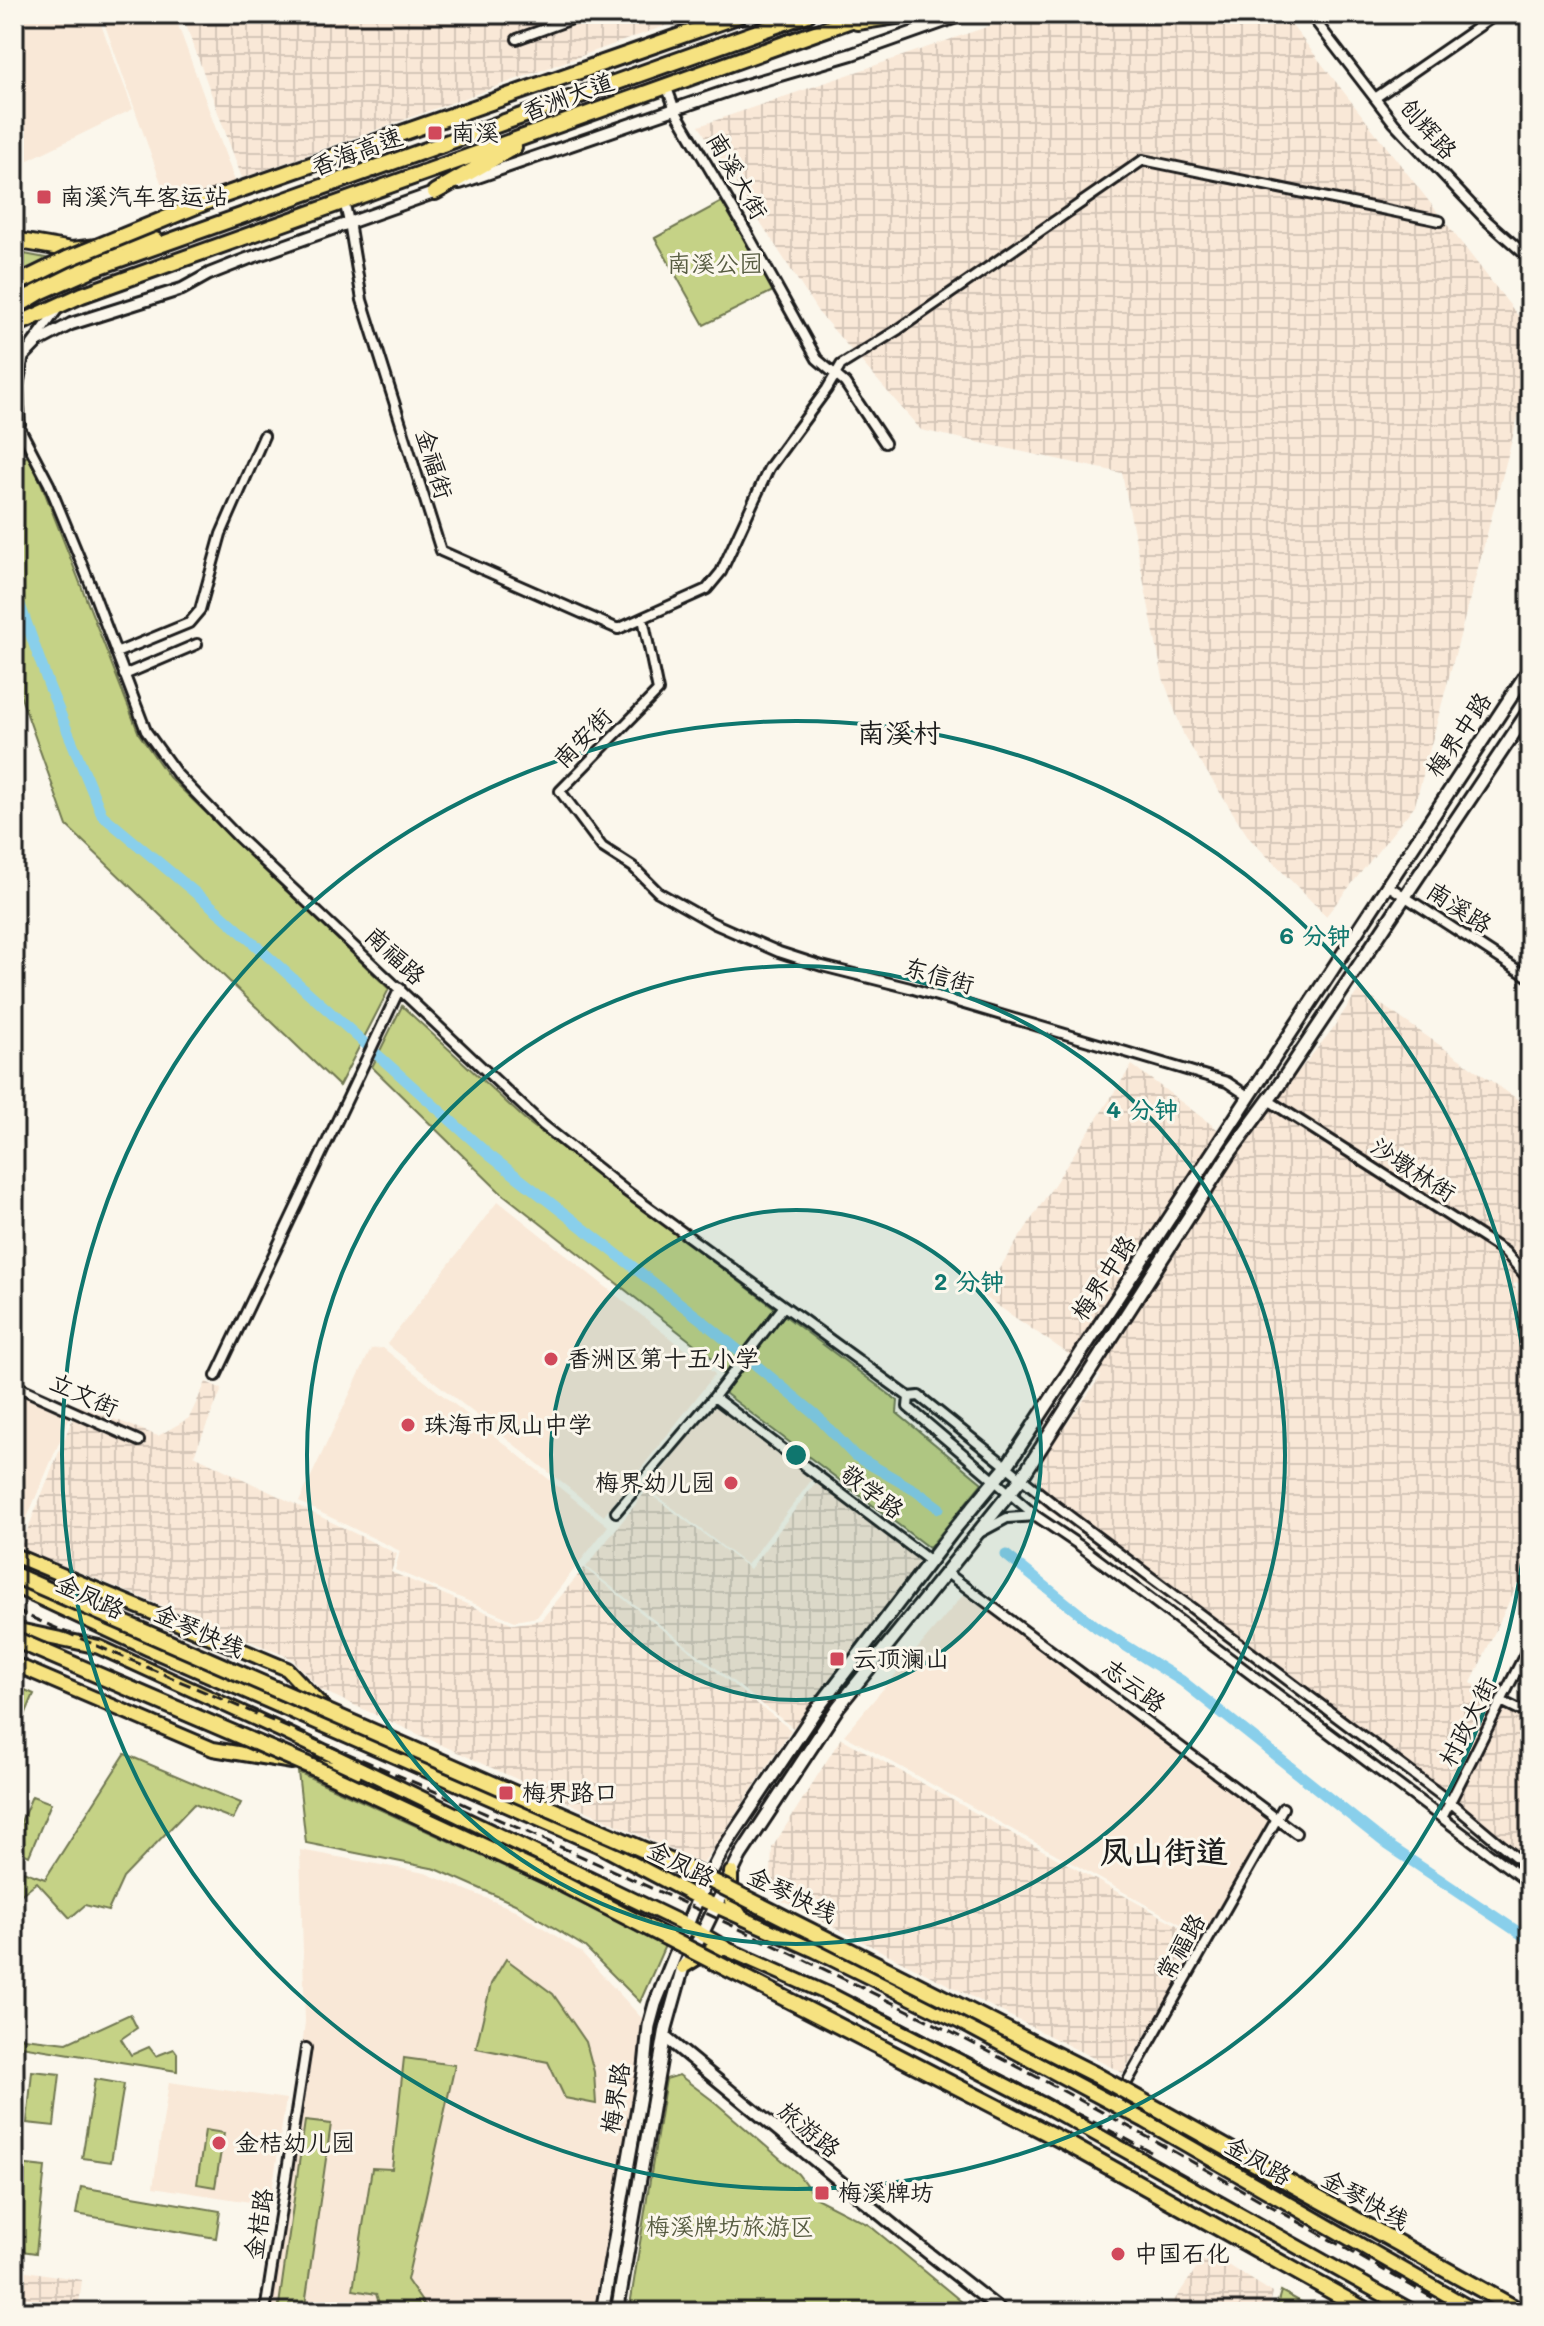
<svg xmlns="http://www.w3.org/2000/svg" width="1544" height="2326" font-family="Mali,'LXGW WenKai TC',sans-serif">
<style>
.built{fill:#f9e8d7}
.industrial{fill:url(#industrial-grid)}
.green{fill:#c5d286;stroke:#707751;stroke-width:2}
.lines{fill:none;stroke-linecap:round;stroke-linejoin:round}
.canal{stroke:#89cfeb;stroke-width:11}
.minor-casing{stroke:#1c1c1c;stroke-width:14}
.tertiary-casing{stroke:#1c1c1c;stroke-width:16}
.secondary-casing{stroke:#1c1c1c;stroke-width:17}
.primary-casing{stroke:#1c1c1c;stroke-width:18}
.trunk-casing{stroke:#1c1c1c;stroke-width:20}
.motorway-casing{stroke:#1c1c1c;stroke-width:20}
.minor{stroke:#fbf7ec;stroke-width:8}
.tertiary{stroke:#fbf7ec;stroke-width:10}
.secondary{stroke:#fbf7ec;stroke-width:11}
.primary{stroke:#f6e281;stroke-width:12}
.trunk{stroke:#f6e281;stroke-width:14}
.motorway{stroke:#f6e281;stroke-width:14}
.rail{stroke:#1c1c1c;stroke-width:3;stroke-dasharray:12 6;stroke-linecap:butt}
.trunk-bridge-casing{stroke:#1c1c1c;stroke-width:20;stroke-linecap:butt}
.motorway-bridge-casing{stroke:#1c1c1c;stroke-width:20;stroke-linecap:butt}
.trunk-bridge{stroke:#f6e281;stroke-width:14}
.motorway-bridge{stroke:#f6e281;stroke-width:14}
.ring{fill:none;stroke:#0f766e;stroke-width:4}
.poi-dot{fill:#d1495b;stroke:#fbf7ec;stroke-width:3}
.labels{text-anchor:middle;stroke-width:6;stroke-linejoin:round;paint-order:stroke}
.street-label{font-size:24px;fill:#1c1c1c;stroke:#fbf7ec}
.poi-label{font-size:24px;fill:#1c1c1c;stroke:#fbf7ec;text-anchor:start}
.park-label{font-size:24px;fill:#575c41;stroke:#fbf7ec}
.quarter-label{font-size:28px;fill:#1c1c1c;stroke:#fbf7ec}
.district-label{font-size:32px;font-weight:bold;fill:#1c1c1c;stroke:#fbf7ec}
.centre{fill:#0f766e;stroke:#fbf7ec;stroke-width:4}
.ring-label{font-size:24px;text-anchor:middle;font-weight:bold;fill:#0f766e;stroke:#fbf7ec;stroke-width:6;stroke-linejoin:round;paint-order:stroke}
</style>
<defs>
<pattern id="industrial-grid" width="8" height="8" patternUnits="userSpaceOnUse" patternTransform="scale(2)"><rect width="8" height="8" fill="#f9e8d7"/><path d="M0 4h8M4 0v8" fill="none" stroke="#d5c6b8"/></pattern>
</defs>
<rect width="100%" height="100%" fill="#fbf7ec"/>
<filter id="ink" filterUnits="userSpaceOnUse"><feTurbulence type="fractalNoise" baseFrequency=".0125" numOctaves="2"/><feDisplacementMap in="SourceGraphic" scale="16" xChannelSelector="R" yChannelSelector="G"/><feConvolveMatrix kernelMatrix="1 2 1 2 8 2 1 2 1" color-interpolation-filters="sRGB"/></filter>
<g filter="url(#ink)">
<path class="built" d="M 14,14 L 97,14 L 133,109 L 14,167 Z
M 101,14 L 174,14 L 236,184 L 170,208 Z
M 498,1201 L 715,1374 L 604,1516 L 387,1344 Z
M 383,1348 L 608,1526 L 537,1617 L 515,1621 L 395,1570 L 400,1551 L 299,1502 L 371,1349 Z
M 14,1392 L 70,1417 L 14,1548 Z
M 714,1402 L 813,1478 L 747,1565 L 648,1489 Z
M 964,1594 L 1271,1820 L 1202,1936 L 844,1735 Z
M 300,1850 L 425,1873 L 515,1910 L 581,1952 L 649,2026 L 602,2312 L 270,2312 L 305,2022 Z
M 169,2082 L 286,2099 L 270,2205 L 153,2187 Z"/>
<path class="industrial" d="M 182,14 L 698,14 L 242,178 Z
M 1024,14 L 1283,14 L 1530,331 L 1530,372 L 1415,805 L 1326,916 L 1249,838 L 1184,736 L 1163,678 L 1122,473 L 921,430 L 818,312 L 699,126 Z
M 1359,989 L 1530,1108 L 1530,1281 L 1513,1284 L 1530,1310 L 1530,1557 L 1471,1683 L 1530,1713 L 1530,1870 L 1030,1496 L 1039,1463 L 1101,1376 L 982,1295 L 1132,1065 L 1232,1140 L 1286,1087 L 1331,1031 Z
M 206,1382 L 222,1389 L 194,1455 L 397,1554 L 391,1572 L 514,1624 L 541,1620 L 584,1568 L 791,1730 L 703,1864 L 321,1690 L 291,1658 L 20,1548 L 78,1405 L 158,1436 L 189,1418 Z
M 816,1482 L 920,1561 L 793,1728 L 586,1567 L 646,1491 L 750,1569 Z
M 841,1738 L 1202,1939 L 1123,2073 L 776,1898 L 771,1871 L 772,1848 Z
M 1208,2252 L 1273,2293 L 1268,2312 L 1166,2312 Z
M 14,2269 L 82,2280 L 78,2312 L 14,2312 Z"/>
<path class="green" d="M 725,200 L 775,290 L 704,325 L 655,238 Z
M 14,252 L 56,260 L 14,281 Z
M 28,456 L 41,483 L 139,734 L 169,777 L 389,989 L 339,1086 L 67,826 L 19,692 L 14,686 L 14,462 Z
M 402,1006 L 529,1123 L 898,1401 L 897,1413 L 982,1483 L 929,1548 L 726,1394 L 721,1365 L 499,1191 L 372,1067 Z
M 14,1685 L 34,1694 L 20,1727 L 14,1725 Z
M 125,1754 L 241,1803 L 233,1819 L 194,1804 L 123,1878 L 108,1911 L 85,1905 L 70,1918 L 37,1882 L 14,1900 L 14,1868 L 45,1879 Z
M 298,1772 L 667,1941 L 640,2002 L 585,1947 L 515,1904 L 436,1869 L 306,1843 Z
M 32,1796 L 51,1803 L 29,1856 L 14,1849 L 14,1838 Z
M 506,1959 L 553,1994 L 586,2042 L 594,2072 L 596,2104 L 565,2098 L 548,2062 L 476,2048 L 491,1984 Z
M 130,2014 L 137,2028 L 121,2039 L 131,2055 L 149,2047 L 156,2056 L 174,2049 L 177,2053 L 177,2071 L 14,2045 L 14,2034 L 24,2038 L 67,2043 Z
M 404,2058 L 455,2065 L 407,2280 L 429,2312 L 382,2312 L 376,2294 L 353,2290 L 372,2168 L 392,2169 Z
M 32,2071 L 60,2074 L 54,2126 L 27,2123 Z
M 679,2075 L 716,2103 L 798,2174 L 816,2198 L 869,2225 L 974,2312 L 629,2312 L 666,2079 Z
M 95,2079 L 124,2084 L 111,2162 L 82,2158 Z
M 305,2121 L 331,2124 L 304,2312 L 278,2312 Z
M 205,2130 L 224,2133 L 215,2187 L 197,2184 Z
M 18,2164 L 45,2167 L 36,2253 L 14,2250 L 14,2202 Z
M 81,2187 L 220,2211 L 216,2238 L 76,2214 Z
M 1281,2291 L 1319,2312 L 1275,2312 Z"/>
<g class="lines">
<path class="canal" d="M 14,588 L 49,686 L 102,815 L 222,915 L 489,1155 L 704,1322 L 815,1414 L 854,1455 L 916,1491 L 939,1508
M 1006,1555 L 1096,1627 L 1182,1681 L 1388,1845 L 1530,1940"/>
<g class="minor-casing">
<path id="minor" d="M 1310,14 L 1394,123 L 1485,219 L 1530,259
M 517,39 L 586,14
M 666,85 L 675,110 L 746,231 L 817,359 L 845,383 L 885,443
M 1375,98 L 1497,14
M 344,201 L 349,222 L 362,300 L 441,551 L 618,629 L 707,589 L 721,572 L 769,468 L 827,389 L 841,365 L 899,329 L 1143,160 L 1440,221
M 32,344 L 57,310
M 14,417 L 49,484 L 91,586 L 146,731 L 177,774 L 238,837 L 543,1125 L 626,1191 L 909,1397
M 20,425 L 18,386 L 24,355
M 643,618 L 658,691 L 560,791 L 602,847 L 633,867 L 658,892 L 713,923 L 779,952 L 822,966 L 910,988 L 1227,1082 L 1248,1096
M 116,653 L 189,623 L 200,610 L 221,534 L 264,436
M 124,675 L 197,644
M 1387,885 L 1530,978
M 1268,1100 L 1505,1252 L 1530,1281
M 216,1376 L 400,988
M 14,1385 L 139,1441
M 714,1397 L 930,1561
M 616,1512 L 714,1397 L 784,1306
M 1036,1516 L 908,1407 L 909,1397 L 919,1396 L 1056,1506 L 1450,1802 L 1530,1869
M 981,1532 L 1007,1518 L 1036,1516 L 1079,1545 L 1530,1884
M 947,1573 L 1296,1833
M 1501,1701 L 1530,1715
M 1442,1818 L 1530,1644
M 1114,2105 L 1283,1808
M 265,2312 L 306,2048"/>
</g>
<g class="tertiary-casing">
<path id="tertiary" d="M 460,183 L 736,88 L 852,54 L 965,14
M 14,366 L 37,342 L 71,324 L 182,289 L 209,274 L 247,259 L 442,190
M 665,2037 L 904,2234 L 1003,2312"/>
</g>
<g class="secondary-casing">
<path id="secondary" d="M 602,2312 L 645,2067 L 649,2026 L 655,2004 L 698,1898 L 722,1851 L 814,1713 L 953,1531 L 1007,1466 L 1530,668
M 617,2312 L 666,2028 L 683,1967 L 702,1934 L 740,1856 L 838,1707 L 1021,1479 L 1229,1154 L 1275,1091 L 1530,709"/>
</g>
<g class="primary-casing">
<path id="primary" d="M 14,1555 L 287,1669 L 325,1709
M 14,1586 L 149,1649 L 600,1846 L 698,1898 L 816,1951 L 960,2022 L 1145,2121 L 1477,2312
M 14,1629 L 99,1647 L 282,1731 L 688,1926 L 729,1950 L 835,1997 L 1042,2104 L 1414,2312
M 14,1664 L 213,1749 L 292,1762
M 314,1765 L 356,1772
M 731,1872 L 731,1901 L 742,1918
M 683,1967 L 712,1949 L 726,1949"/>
</g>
<g class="trunk-casing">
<path id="trunk" d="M 857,22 L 909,14
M 435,192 L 514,147
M 14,240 L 72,250 L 155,240
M 14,293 L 118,253
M 14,326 L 82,295 L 868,14"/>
</g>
<g class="motorway-casing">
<path id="motorway" d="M 14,308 L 42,291 L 92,269 L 808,14"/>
</g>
<use href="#minor" class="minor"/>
<use href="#tertiary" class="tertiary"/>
<use href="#secondary" class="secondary"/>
<use href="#primary" class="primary"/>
<use href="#trunk" class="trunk"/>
<use href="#motorway" class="motorway"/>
<path class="rail" d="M 14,1610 C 311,1738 609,1862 899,2006 C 1089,2100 1273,2208 1458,2312
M 853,1997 L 1151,2152"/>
<g class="trunk-bridge-casing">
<path id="trunk-bridge" d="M 14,1575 L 690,1870 L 1096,2075 L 1522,2312
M 14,1639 L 308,1765 L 549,1877 L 1063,2141 L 1369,2312"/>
</g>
<g class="motorway-bridge-casing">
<path id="motorway-bridge" d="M 14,285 L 67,259 L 216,198 L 743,14"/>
</g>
<use href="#trunk-bridge" class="trunk-bridge"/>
<use href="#motorway-bridge" class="motorway-bridge"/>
</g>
</g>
<circle cx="796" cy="1455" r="245" fill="#0f766e" fill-opacity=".12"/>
<g class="ring">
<circle cx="796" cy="1455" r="245"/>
<circle cx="796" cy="1455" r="489"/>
<path d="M1530 1461A734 734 0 1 1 1530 1449"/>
</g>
<g class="poi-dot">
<rect x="427" y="125" width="16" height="16" rx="4"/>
<rect x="36" y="189" width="16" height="16" rx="4"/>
<circle cx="551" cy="1359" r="8"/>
<circle cx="408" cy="1425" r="8"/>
<circle cx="731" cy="1483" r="8"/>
<rect x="829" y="1651" width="16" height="16" rx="4"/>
<rect x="498" y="1785" width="16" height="16" rx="4"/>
<circle cx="219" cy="2143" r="8"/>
<rect x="814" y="2185" width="16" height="16" rx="4"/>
<circle cx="1118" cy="2254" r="8"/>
</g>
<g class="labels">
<g class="street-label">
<text transform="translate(568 97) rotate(-20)" y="8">香洲大道</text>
<text transform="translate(1428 129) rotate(48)" y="8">创辉路</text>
<text transform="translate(357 152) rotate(-20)" y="8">香海高速</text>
<text transform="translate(737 176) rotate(60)" y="8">南溪大街</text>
<text transform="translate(434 464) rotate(73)" y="8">金福街</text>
<text transform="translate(1459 735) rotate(-56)" y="8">梅界中路</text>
<text transform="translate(583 738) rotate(-46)" y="8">南安街</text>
<text transform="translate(1459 908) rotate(33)" y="8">南溪路</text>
<text transform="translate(395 956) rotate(43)" y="8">南福路</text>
<text transform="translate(939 976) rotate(16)" y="8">东信街</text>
<text transform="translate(1413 1170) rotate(33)" y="8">沙墩林街</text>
<text transform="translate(1104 1278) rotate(-57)" y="8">梅界中路</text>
<text transform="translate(84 1395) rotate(24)" y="8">立文街</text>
<text transform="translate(872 1492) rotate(37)" y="8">敬学路</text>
<text transform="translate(90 1597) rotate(25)" y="8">金凤路</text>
<text transform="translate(199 1631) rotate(24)" y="8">金琴快线</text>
<text transform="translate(1134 1686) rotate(37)" y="8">志云路</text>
<text transform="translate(1468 1722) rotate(-63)" y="8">村政大街</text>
<text transform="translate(681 1864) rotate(27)" y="8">金凤路</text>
<text transform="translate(792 1895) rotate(26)" y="8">金琴快线</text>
<text transform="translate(1181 1947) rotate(-60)" y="8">常福路</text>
<text transform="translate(616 2098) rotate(-81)" y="8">梅界路</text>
<text transform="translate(809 2130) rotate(39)" y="8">旅游路</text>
<text transform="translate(1258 2161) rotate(30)" y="8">金凤路</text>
<text transform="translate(1365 2200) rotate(29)" y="8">金琴快线</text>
<text transform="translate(259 2224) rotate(-81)" y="8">金桔路</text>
</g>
<g class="poi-label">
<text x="451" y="141">南溪</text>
<text x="60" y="205">南溪汽车客运站</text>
<text x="567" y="1367">香洲区第十五小学</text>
<text x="424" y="1433">珠海市凤山中学</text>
<text x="715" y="1491" text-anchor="end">梅界幼儿园</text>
<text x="853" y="1667">云顶澜山</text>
<text x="522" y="1801">梅界路口</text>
<text x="235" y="2151">金桔幼儿园</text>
<text x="838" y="2201">梅溪牌坊</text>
<text x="1134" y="2262">中国石化</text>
</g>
<g class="park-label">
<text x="715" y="272">南溪公园</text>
<text x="730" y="2235">梅溪牌坊旅游区</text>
</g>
<g class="quarter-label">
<text x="899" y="743">南溪村</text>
</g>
<g class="district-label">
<text x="1164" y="1863">凤山街道</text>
</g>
</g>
<circle cx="796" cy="1455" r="12" class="centre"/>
<g class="ring-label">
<text x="1315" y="944">6 分钟</text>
<text x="1142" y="1118">4 分钟</text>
<text x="969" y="1290">2 分钟</text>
</g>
<rect width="1544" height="2326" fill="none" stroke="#fbf7ec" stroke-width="48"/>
<rect x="24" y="24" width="1496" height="2278" fill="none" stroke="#1c1c1c" stroke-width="3" filter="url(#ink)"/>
</svg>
